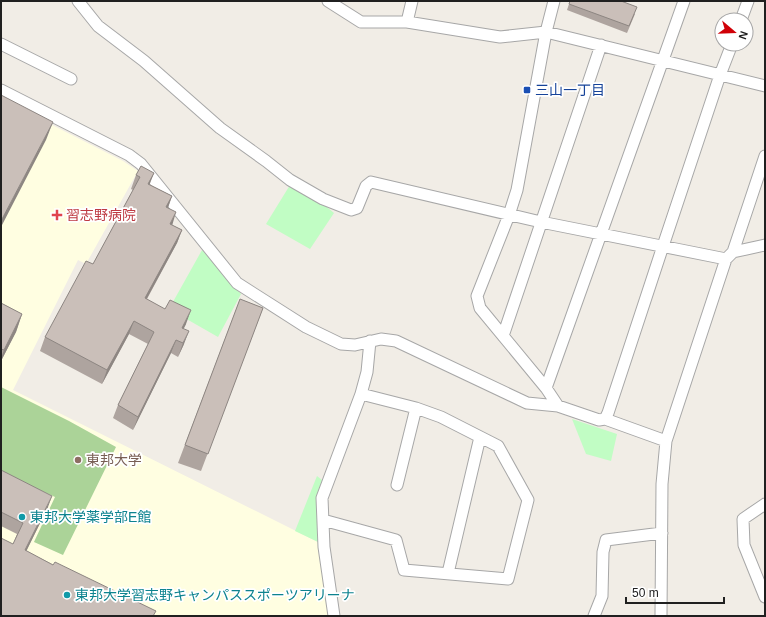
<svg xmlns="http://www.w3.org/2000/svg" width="766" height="617" font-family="Arial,'Noto Sans JP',sans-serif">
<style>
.education{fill:#fffee1}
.forest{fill:#abd398}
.park{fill:#c1fdc4}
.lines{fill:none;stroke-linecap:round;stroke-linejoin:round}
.minor-casing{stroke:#a7a7a7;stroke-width:13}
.minor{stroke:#fff;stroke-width:11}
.wall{fill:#aea49f}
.shaded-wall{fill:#8d8682}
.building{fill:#cabfb9;stroke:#8d8682}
.transit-dot{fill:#1a4fb4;stroke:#fff;stroke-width:1.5}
.health-dot{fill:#e0444e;stroke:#fff;stroke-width:1.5}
.education-dot{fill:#8d6e63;stroke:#fff;stroke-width:1.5}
.culture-dot{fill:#0f9aa8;stroke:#fff;stroke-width:1.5}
.labels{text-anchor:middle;stroke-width:3.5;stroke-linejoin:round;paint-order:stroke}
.transit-label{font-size:14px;fill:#164399;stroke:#fff;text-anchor:start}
.health-label{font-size:14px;fill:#be3a42;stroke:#fff;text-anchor:start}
.education-label{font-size:14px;fill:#785e54;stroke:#fff;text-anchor:start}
.culture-label{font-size:14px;fill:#0d838f;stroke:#fff;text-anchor:start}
</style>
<rect width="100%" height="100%" fill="#f1ede6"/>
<path class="education" d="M 1,99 L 123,161 L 138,171 L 86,264 L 78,260 L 13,390 L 318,542 L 328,616 L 1,616 Z"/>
<path class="forest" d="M 1,387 L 69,421 L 116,447 L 63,555 L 34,542 L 55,497 L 1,472 Z"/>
<path class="park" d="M 290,185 L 322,203 L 334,213 L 310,249 L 266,224 Z
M 202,250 L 241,294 L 218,337 L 169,309 Z
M 572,419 L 617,434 L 611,461 L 586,454 Z
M 317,476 L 322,480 L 317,496 L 318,542 L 295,531 Z"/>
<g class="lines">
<g class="minor-casing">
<path id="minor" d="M 78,1 L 98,26 L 144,61 L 220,128 L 266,161 L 290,180 L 323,199 L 351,210 L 357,208 L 366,186 L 371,182 L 541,222 L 726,259
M 328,1 L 361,22 L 407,22 L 500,37 L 546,32 L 765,86
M 554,1 L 546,32 L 517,190 L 509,215 L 477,296 L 480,308 L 546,388 L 558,406
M 741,20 L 748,1
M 407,22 L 412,1
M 1,44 L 71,79
M 1,90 L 129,155 L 141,164 L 237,283 L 306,327 L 341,344 L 355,345 L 381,339 L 396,341 L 527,403 L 558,406 L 599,420 L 605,419 L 608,413 L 663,246 L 720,75 L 732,44
M 733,252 L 765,245
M 503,336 L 601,45
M 546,388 L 684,1
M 605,419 L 666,441
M 397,485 L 416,408
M 765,504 L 743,519 L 744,545 L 765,597
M 323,520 L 396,540 L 404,570 L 508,579 L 528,500 L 498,446 L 441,417 L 416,408 L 361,394
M 448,573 L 480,437
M 334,616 L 324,547 L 322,498 L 361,394 L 367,372 L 370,341
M 594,616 L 602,596 L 603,552 L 606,540 L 662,533
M 661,616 L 662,484 L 666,441 L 726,259 L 733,252 L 765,156"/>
</g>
<use href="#minor" class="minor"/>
</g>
<path class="wall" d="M 570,1 L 635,14 L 627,33 L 567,10 Z
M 154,173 L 149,184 L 172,196 L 168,208 L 172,225 L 182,230 L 177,243 L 147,299 L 186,324 L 184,328 L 184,344 L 178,357 L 171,353 L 133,430 L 113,418 L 118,405 L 148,344 L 129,334 L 102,384 L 40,351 L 45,337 L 93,264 L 133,190 L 131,189 L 136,175 Z
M 240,299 L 263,308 L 201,471 L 178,463 Z
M 1,303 L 22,314 L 16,332 L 1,361 Z
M 1,470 L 48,507 L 26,551 L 154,616 L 13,544 L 17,534 L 1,526 Z"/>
<path class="shaded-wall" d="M 53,122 L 46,140 L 1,227 L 1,221 Z
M 154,173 L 149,186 L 148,184 Z
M 172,196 L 167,210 L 166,207 Z
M 176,212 L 172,226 L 170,224 Z
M 182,230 L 177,243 L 140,311 L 145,298 Z
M 191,310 L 186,324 L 177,341 L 182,328 Z
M 22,314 L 16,332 L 1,361 L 1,358 L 4,350 Z
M 134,321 L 129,334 L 102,384 L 107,370 Z
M 189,331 L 184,344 L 178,357 L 183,343 Z
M 176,340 L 171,353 L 133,430 L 138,417 Z
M 52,496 L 48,507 L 21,562 L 25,550 Z"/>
<path class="building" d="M 570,1 L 621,1 L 637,7 L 629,26 L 569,4 Z
M 1,95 L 53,122 L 1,221 Z
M 141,166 L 154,173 L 148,184 L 172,196 L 166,207 L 176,212 L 170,224 L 182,230 L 145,298 L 165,309 L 170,300 L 191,310 L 182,328 L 189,331 L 183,343 L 176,340 L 138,417 L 118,405 L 154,332 L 134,321 L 107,370 L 45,337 L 86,261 L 93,264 L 140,177 L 136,175 Z
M 240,299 L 263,308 L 208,454 L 185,445 Z
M 1,303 L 22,314 L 4,350 L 1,349 Z
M 1,470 L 52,496 L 25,550 L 53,565 L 55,562 L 156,611 L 153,616 L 1,616 L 1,538 L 13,544 L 23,523 L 1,512 Z"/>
<rect class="transit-dot" x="523" y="86" width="8" height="8" rx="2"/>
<path class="health-dot" d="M55 209h4v4h4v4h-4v4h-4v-4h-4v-4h4z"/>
<circle class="education-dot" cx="78" cy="460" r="4"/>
<g class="culture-dot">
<circle cx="22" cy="517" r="4"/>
<circle cx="67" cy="595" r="4"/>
</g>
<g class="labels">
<g class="transit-label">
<text x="535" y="95">三山一丁目</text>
</g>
<g class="health-label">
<text x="66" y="220">習志野病院</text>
</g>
<g class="education-label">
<text x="86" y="465">東邦大学</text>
</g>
<g class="culture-label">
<text x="30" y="522">東邦大学薬学部E館</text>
<text x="75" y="600">東邦大学習志野キャンパススポーツアリーナ</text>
</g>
</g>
<rect width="766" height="617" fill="none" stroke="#202020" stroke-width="4"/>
<g transform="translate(734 32) rotate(109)"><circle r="19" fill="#ffffff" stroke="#a6a6a6"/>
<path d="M0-3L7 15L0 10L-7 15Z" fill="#d00007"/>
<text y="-6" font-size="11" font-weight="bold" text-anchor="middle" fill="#202020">N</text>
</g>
<path d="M626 597v6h98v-6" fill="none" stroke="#202020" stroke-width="2"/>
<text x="632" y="597" font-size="12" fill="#202020" stroke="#ffffff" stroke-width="3" paint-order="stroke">50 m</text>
</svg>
